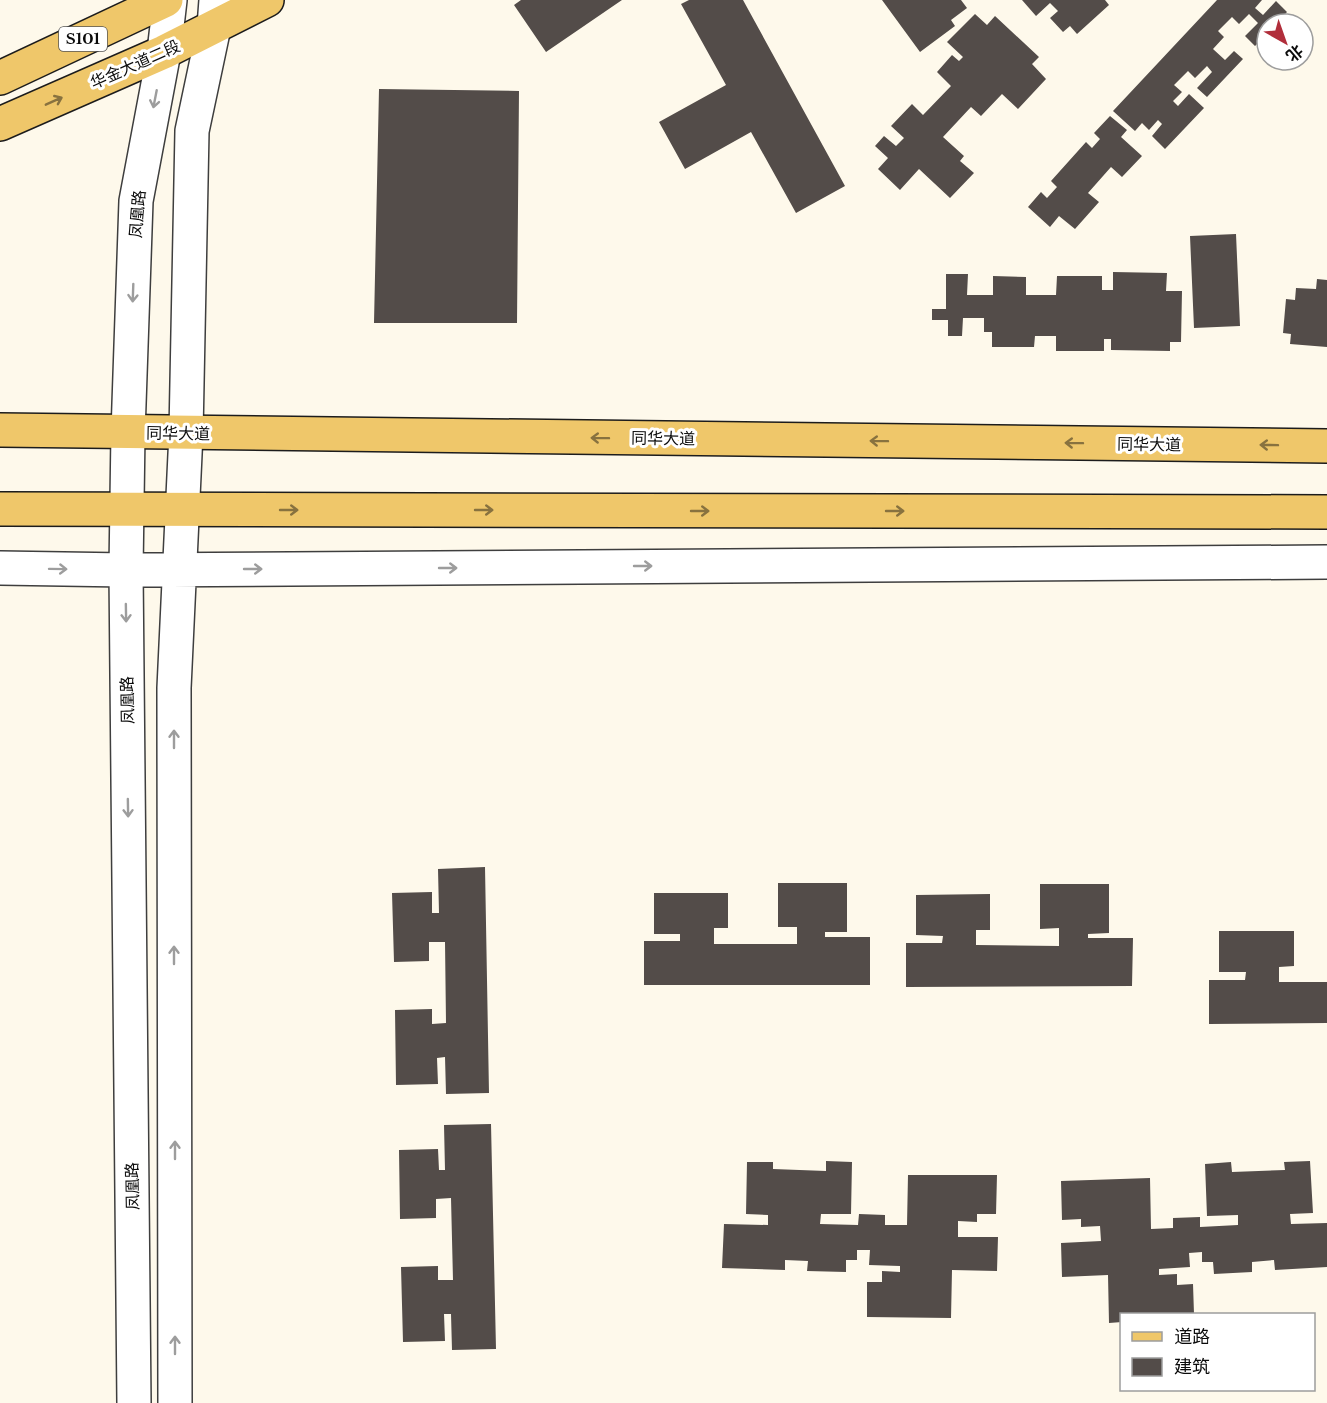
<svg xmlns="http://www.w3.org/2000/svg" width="1327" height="1403" font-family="'Libre Baskerville','Noto Sans SC',serif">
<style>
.building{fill:#534c49}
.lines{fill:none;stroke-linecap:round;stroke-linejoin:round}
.minor-casing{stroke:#3e3e3e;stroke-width:36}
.major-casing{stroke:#1c1c1c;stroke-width:36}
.minor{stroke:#fff;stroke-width:33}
.major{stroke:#efc76a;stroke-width:33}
.oneway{stroke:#9d9d9d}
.oneway2{stroke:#88723f}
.labels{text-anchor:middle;stroke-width:6;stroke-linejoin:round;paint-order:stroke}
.shield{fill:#fff;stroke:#545454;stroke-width:1.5}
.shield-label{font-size:15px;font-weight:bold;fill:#0b0b0b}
.street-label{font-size:16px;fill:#0b0b0b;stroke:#fff}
</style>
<rect width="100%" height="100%" fill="#fef9eb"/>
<path class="building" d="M 521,0 L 622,0 L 546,52 L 514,5 Z
M 689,0 L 743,0 L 845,186 L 796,213 L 751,132 L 685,169 L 659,122 L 726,85 L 681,4 Z
M 882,0 L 961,0 L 967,8 L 951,20 L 955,26 L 920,52 Z
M 1022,0 L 1105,0 L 1109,5 L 1077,34 L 1070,26 L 1063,32 L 1050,18 L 1058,11 L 1050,3 L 1036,16 Z
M 1217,0 L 1262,0 L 1255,8 L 1263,15 L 1276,1 L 1287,12 L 1276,24 L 1267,24 L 1267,34 L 1255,46 L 1245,36 L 1258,23 L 1249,14 L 1239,24 L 1232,17 L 1218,31 L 1224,37 L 1213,49 L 1225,60 L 1234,51 L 1243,59 L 1207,97 L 1197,88 L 1212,72 L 1207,66 L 1195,78 L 1188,71 L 1174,85 L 1182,92 L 1173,101 L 1178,106 L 1189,94 L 1204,108 L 1165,149 L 1152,136 L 1162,124 L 1158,120 L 1149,130 L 1142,123 L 1135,131 L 1113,111 Z
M 975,14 L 987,25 L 995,16 L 1039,57 L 1032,64 L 1046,79 L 1018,109 L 1002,94 L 981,116 L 971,107 L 943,137 L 964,156 L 960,161 L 974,173 L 950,198 L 919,169 L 900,190 L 878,169 L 888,158 L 875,146 L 884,136 L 896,146 L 904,138 L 891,126 L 912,104 L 923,115 L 951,86 L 937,72 L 952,55 L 959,61 L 963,57 L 947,42 Z
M 379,89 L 519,91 L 517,323 L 374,323 Z
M 1110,116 L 1127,130 L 1121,137 L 1142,156 L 1122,177 L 1111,167 L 1088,193 L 1099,202 L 1075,229 L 1059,216 L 1050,227 L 1028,207 L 1041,192 L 1047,198 L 1057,187 L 1051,181 L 1086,142 L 1092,148 L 1100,139 L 1094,133 Z
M 1236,234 L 1240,326 L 1194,328 L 1190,236 Z
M 1113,272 L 1167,273 L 1166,291 L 1182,291 L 1181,342 L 1170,342 L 1170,351 L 1111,350 L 1111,339 L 1104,339 L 1104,351 L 1056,351 L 1056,336 L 1035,336 L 1034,347 L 992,347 L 992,332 L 984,332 L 984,318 L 963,318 L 962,336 L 948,336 L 948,320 L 932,320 L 932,309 L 946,309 L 946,274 L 968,274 L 967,295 L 993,295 L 993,276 L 1026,277 L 1026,295 L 1056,295 L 1057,276 L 1102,276 L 1102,290 L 1113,290 Z
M 1317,279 L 1327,280 L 1327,347 L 1290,344 L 1291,334 L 1283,333 L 1286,299 L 1295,300 L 1296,288 L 1316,289 Z
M 485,867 L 489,1093 L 446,1094 L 445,1057 L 437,1058 L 438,1084 L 396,1085 L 395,1010 L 432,1009 L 432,1024 L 446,1023 L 445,942 L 429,942 L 429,961 L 394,962 L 392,893 L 432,892 L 432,913 L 439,913 L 438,869 Z
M 778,883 L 847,883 L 847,932 L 825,932 L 825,937 L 870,937 L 870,985 L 644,985 L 644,941 L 680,941 L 680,934 L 654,934 L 654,893 L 728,893 L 728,928 L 714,928 L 714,944 L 797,944 L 797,927 L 778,927 Z
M 1040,884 L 1109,884 L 1109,933 L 1088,934 L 1088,938 L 1133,938 L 1132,986 L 906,987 L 906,943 L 942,943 L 943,936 L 916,935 L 916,895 L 990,894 L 990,930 L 976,930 L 976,945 L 1059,946 L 1059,928 L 1040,929 Z
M 1219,931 L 1294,931 L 1294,966 L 1279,967 L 1279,982 L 1327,982 L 1327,1023 L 1209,1024 L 1209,980 L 1245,980 L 1246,972 L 1219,972 Z
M 491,1124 L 496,1349 L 452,1350 L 451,1314 L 444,1314 L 445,1341 L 403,1342 L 401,1267 L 438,1266 L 438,1280 L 453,1280 L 451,1198 L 436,1199 L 436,1218 L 400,1219 L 399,1150 L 438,1149 L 439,1170 L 445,1170 L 444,1125 Z
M 826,1161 L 852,1162 L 851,1214 L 821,1214 L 820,1224 L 858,1225 L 859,1214 L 885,1215 L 885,1225 L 907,1225 L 908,1175 L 997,1175 L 996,1214 L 977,1214 L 977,1222 L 958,1221 L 958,1237 L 998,1237 L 997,1271 L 952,1270 L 951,1318 L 867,1317 L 867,1282 L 882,1282 L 882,1271 L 900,1272 L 900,1266 L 869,1265 L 870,1250 L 857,1250 L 857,1260 L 846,1260 L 846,1272 L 807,1271 L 808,1261 L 785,1260 L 785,1270 L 722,1268 L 724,1224 L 768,1225 L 768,1215 L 746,1214 L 747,1162 L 773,1162 L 773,1169 L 826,1171 Z
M 1310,1161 L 1313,1213 L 1290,1214 L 1291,1224 L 1327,1223 L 1327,1267 L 1275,1270 L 1274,1260 L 1252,1262 L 1252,1272 L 1214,1274 L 1213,1262 L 1202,1262 L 1202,1252 L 1189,1253 L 1190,1267 L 1159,1269 L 1159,1275 L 1177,1274 L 1177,1285 L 1193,1284 L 1194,1314 L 1122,1314 L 1122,1322 L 1109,1323 L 1108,1275 L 1062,1277 L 1061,1243 L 1101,1241 L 1100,1226 L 1081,1227 L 1081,1219 L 1062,1220 L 1061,1181 L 1150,1178 L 1151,1229 L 1173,1228 L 1173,1218 L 1200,1217 L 1200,1227 L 1238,1225 L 1238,1215 L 1207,1216 L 1205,1164 L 1231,1162 L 1232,1172 L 1285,1170 L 1284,1162 Z"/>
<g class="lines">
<g class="minor-casing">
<path id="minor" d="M 0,568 L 126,570 L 1327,562
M 134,1403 L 126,570 L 128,433 L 136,201 L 164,52 L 170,0
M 175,1403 L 174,688 L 186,433 L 192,131 L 214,27 L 216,0"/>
</g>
<g class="major-casing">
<path id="major" d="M 0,78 L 166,0
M 0,124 L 164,52 L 267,0
M 0,430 L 1327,446
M 0,509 L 1327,512"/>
</g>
<use href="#minor" class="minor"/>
<use href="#major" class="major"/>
</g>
<defs><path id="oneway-shaft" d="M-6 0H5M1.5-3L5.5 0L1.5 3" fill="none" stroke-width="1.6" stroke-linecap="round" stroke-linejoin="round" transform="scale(1.5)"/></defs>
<g class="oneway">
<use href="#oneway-shaft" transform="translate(155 99) rotate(101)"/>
<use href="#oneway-shaft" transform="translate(133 293) rotate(92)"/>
<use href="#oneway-shaft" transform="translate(643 566)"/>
<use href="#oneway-shaft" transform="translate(448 568)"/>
<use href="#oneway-shaft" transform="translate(58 569) rotate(1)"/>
<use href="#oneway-shaft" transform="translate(253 569)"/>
<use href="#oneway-shaft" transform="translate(126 613) rotate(89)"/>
<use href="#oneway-shaft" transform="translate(174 739) rotate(-90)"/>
<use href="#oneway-shaft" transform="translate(128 808) rotate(89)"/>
<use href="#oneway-shaft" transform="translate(174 955) rotate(-90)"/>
<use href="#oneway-shaft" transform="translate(175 1150) rotate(-90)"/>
<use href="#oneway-shaft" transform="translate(175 1345) rotate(-90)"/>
</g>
<g class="oneway2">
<use href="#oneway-shaft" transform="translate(54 101) rotate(-24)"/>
<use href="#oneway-shaft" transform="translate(600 438) rotate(-179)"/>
<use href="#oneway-shaft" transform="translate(879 441) rotate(-179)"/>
<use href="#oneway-shaft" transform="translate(1074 443) rotate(-179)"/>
<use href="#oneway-shaft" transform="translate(1269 445) rotate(-179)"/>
<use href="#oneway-shaft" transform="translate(289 510)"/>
<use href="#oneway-shaft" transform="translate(484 510)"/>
<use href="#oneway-shaft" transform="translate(700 511)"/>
<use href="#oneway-shaft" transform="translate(895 511)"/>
</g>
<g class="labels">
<rect class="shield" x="59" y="27" width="48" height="24" rx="4.5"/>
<g class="shield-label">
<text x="83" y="44">S101</text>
</g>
<g class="street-label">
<text transform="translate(135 64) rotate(-24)" y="6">华金大道二段</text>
<text transform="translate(137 214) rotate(-85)" y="6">凤凰路</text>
<text transform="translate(178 433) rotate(1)" y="6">同华大道</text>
<text transform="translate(663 438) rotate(1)" y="6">同华大道</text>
<text transform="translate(1149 444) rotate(1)" y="6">同华大道</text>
<text transform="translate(127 700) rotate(-91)" y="6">凤凰路</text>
<text transform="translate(132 1186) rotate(-91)" y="6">凤凰路</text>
</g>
</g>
<rect x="1120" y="1313" width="195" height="78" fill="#ffffff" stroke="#9d9d9d" stroke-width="1.5"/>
<rect x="1132" y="1332" width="30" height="9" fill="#efc76a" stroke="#9d9d9d" stroke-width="1.5"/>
<text x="1174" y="1343" font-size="18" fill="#0b0b0b">道路</text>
<rect x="1132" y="1358" width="30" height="18" fill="#534c49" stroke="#9d9d9d" stroke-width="1.5"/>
<text x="1174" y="1373" font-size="18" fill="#0b0b0b">建筑</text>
<g transform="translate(1285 42) rotate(140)"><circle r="28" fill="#ffffff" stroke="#9d9d9d" stroke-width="1.5"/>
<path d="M0-4.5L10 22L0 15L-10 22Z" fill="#b12e3b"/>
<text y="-9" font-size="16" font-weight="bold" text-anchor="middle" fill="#0b0b0b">北</text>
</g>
</svg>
